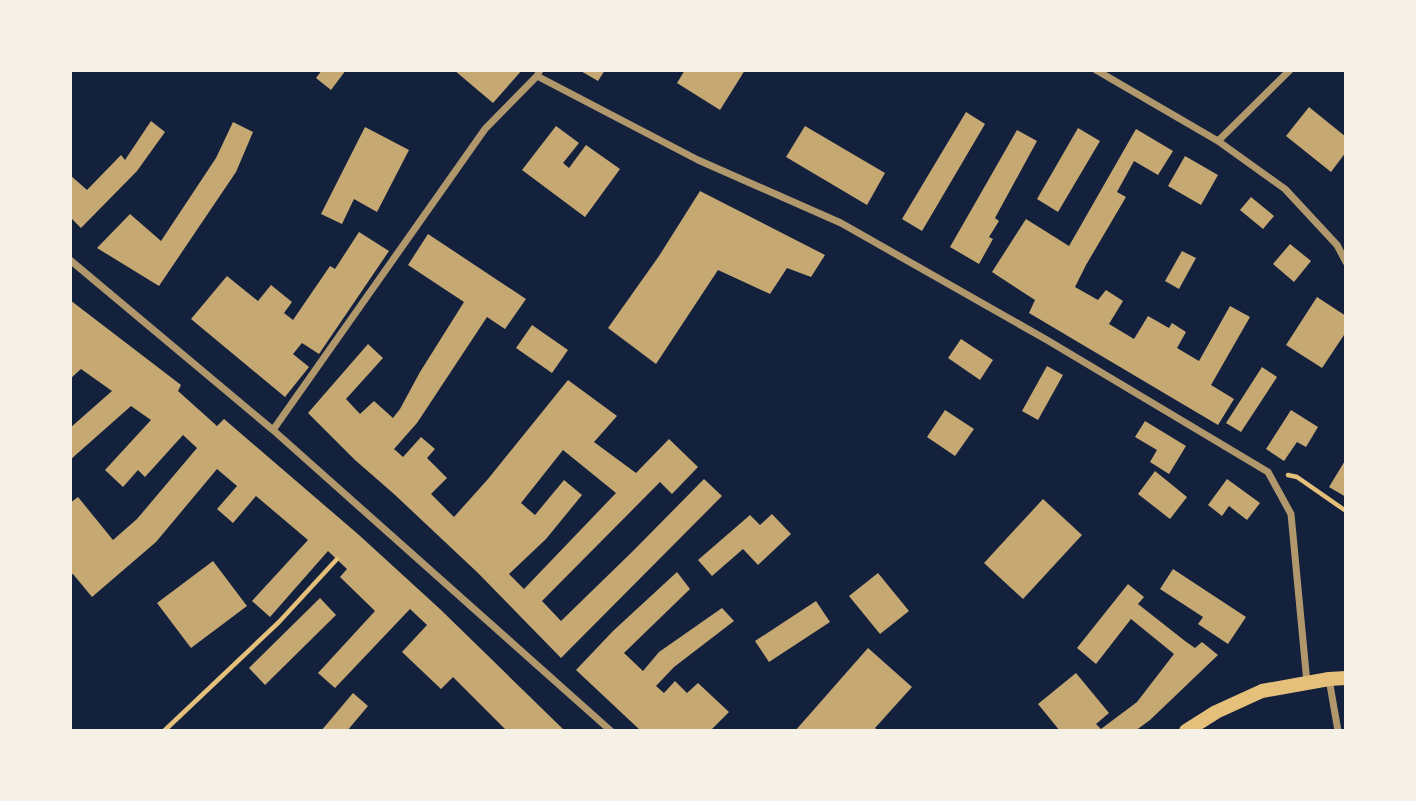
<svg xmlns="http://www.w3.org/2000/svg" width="1416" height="801" font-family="'Golos Text',sans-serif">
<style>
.building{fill:#c6a872;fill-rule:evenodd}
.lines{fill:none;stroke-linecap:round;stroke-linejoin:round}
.path{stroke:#e5c07b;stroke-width:4.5}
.minor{stroke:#b1986c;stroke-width:7}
.secondary{stroke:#e5c07b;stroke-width:14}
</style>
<rect width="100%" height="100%" fill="#14213d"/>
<path class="building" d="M 322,70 L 346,70 L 331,90 L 316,78 Z
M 454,70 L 522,70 L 493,103 Z
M 579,70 L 605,70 L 598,81 Z
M 685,70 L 745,70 L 720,110 L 677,83 Z
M 1309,107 L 1346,137 L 1346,152 L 1331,172 L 1286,136 Z
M 966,112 L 985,124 L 922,231 L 902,219 Z
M 151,121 L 165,132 L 137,171 L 81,228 L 70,217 L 70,175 L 87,190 L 121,155 L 125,160 Z
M 233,122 L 253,132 L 236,172 L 159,286 L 97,248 L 130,214 L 161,241 L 216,158 Z
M 556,126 L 579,143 L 563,163 L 569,168 L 586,145 L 620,169 L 585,217 L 522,170 Z
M 805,126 L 885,173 L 867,205 L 786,157 Z
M 365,127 L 409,150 L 377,212 L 354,199 L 342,224 L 321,214 Z
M 1078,128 L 1100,141 L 1058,212 L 1037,199 Z
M 1136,129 L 1173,151 L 1158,175 L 1134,161 L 1117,192 L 1126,197 L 1086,265 L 1075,287 L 1098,300 L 1106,290 L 1123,301 L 1109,324 L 1134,339 L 1148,316 L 1169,328 L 1172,323 L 1186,332 L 1177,348 L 1199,361 L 1230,306 L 1250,317 L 1211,385 L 1234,399 L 1218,425 L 1029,313 L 1035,300 L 992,272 L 1026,219 L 1069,246 Z
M 1017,130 L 1037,141 L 995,218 L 999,221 L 989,237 L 993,239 L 979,264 L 950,247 Z
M 1185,156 L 1218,175 L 1201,205 L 1168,186 Z
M 700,191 L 825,255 L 811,277 L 787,268 L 770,294 L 718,270 L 656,364 L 608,328 L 659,256 Z
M 1251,197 L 1274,216 L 1263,229 L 1240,210 Z
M 359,232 L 389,251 L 319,354 L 302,343 L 293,354 L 309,367 L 285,397 L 191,319 L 227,276 L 258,301 L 271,285 L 292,302 L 284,313 L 293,320 L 330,266 L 335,269 Z
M 428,234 L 526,299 L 505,329 L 487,317 L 417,423 L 394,449 L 403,457 L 421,437 L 435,449 L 427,458 L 447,478 L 431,494 L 454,517 L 488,479 L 568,380 L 617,416 L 594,442 L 636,473 L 669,439 L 698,467 L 672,494 L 660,482 L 542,601 L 561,621 L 633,551 L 704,479 L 722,496 L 561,658 L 478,573 L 394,494 L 355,460 L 308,413 L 368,344 L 383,358 L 346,399 L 360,414 L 374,401 L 393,418 L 400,409 L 420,372 L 464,302 L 408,265 ZM 563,450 L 616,493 L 524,589 L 509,574 L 546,539 L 582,495 L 564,480 L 535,515 L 521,503 Z
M 1290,244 L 1311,261 L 1294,282 L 1273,264 Z
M 1182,251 L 1196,258 L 1179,289 L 1165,281 Z
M 1317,297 L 1346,316 L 1346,332 L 1322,368 L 1286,345 Z
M 70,300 L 181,385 L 178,391 L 217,426 L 224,419 L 359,535 L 441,610 L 565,731 L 507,731 L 453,677 L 441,689 L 402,652 L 427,625 L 410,609 L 335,688 L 318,673 L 375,611 L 340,577 L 347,569 L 328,551 L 270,617 L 252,601 L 308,540 L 256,496 L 233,523 L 217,509 L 237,486 L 217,469 L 156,542 L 92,597 L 73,574 L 70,576 L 70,503 L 78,497 L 113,540 L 137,519 L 197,448 L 183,435 L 145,477 L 138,470 L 123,487 L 105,470 L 151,420 L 131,406 L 70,460 L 70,428 L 112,391 L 81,369 L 70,379 L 70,346 L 72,344 L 70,342 Z
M 532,325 L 568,350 L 552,373 L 516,348 Z
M 961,339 L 993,360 L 980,380 L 948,358 Z
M 1047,366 L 1063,375 L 1038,420 L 1022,411 Z
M 1262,367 L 1277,377 L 1241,432 L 1226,423 Z
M 945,410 L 974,429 L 955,456 L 927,437 Z
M 1291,410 L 1318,427 L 1306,447 L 1297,442 L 1284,461 L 1266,449 Z
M 1145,421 L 1186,446 L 1169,474 L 1150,462 L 1157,450 L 1135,437 Z
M 1346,459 L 1346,497 L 1329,487 Z
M 1155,471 L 1187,497 L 1170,519 L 1138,494 Z
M 1227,479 L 1260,503 L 1247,520 L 1229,506 L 1222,516 L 1208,505 Z
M 1043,499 L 1082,535 L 1023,599 L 984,563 Z
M 772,514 L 791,534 L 758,565 L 743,549 L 712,576 L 698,560 L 750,515 L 760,525 Z
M 213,561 L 247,606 L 191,648 L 157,603 Z
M 1173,569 L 1246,617 L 1228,644 L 1198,624 L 1203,617 L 1160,589 Z
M 677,572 L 690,589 L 624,653 L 643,671 L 659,652 L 722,608 L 734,621 L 674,667 L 656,686 L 664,693 L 675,681 L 687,693 L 698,683 L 729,712 L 710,731 L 641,731 L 576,670 L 613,631 Z
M 878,573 L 909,611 L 880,634 L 849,596 Z
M 1128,584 L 1144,597 L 1138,604 L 1185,641 L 1195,648 L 1202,642 L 1218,655 L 1150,720 L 1135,731 L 1060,731 L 1038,704 L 1076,673 L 1109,713 L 1096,724 L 1101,729 L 1137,702 L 1174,654 L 1131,619 L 1096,664 L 1077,648 Z
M 320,598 L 336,615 L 265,685 L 249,668 Z
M 816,601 L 830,622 L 769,662 L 755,641 Z
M 868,648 L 912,687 L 875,728 L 879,731 L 795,731 Z
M 353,693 L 368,706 L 347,731 L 321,731 Z"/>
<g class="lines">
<path class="path" d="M 1288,475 L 1297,477 L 1346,511
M 164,731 L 279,622 L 337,559"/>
<path class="minor" d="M 1096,70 L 1218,141 L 1285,189 L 1337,245 L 1346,262
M 537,76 L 698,160 L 841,223 L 1047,340 L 1268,472 L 1291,514 L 1307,683
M 1218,141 L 1290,70
M 70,260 L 273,430 L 611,731
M 273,430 L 485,129 L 537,76 L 540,70
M 1329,679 L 1338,731"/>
<path class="secondary" d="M 1186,731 L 1216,712 L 1262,691 L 1329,679 L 1346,678"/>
</g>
<rect width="1416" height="801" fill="none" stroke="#f6f1e7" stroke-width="144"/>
</svg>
